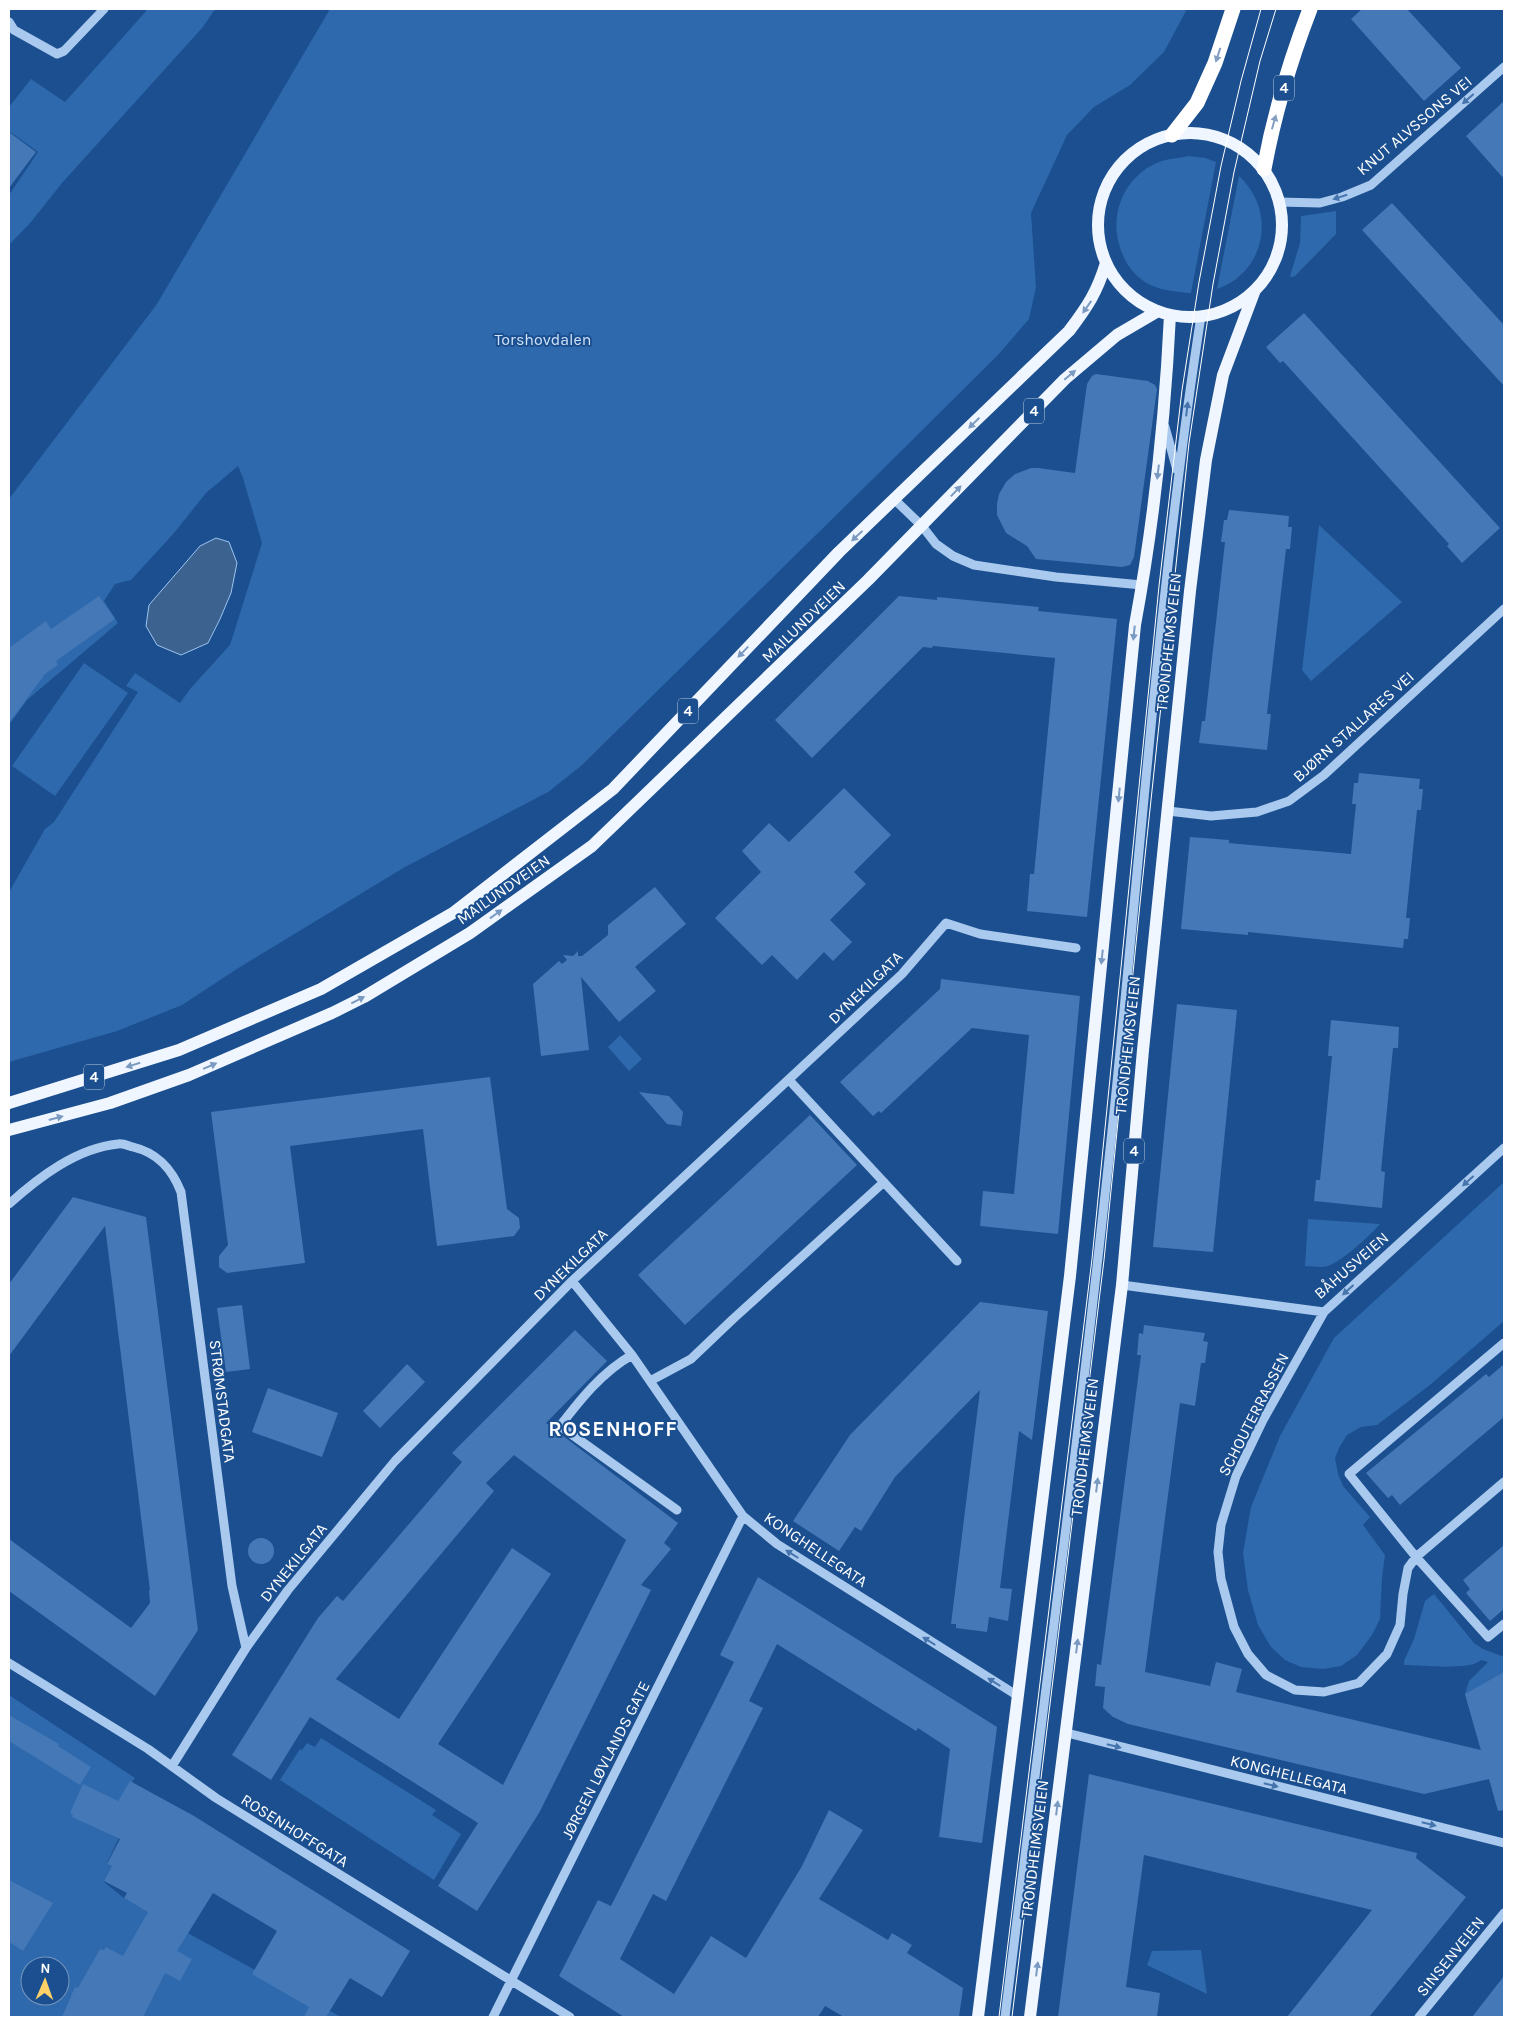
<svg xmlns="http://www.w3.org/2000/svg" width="1513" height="2026" font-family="Karla,sans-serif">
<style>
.green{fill:#2e69ad;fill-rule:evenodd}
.water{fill:#3c6290;stroke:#9cc4f0}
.building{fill:#4478b7;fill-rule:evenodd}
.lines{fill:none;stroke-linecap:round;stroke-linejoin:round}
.minor{stroke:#a9c9ee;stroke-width:9}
.major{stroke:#f0f6ff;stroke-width:12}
.highway{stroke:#fff;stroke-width:15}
.tram{stroke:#fff;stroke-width:1}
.oneway{fill:#829ec1}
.oneway2{fill:#4674ac}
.oneway3{fill:#7b9ac1}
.labels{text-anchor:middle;stroke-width:4;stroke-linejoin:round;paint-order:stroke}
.shield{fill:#1b4f8f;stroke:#bbcadd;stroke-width:1}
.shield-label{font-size:15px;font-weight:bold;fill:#fff}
.street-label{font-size:16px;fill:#fff;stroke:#1b4f8f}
.park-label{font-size:16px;fill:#cfe3fa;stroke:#1b4f8f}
.district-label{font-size:21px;font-weight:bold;letter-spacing:1px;fill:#fff;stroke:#1b4f8f}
</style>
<rect width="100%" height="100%" fill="#1b4f8f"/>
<path class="green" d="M 148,9 L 215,9 L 203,27 L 62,183 L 31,222 L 9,245 L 9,195 L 38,152 L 9,131 L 9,107 L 31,79 L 65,102 Z
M 330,9 L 1187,9 L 1164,52 L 1130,85 L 1094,107 L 1067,135 L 1031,213 L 1036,287 L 1029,319 L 998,355 L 879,473 L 581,766 L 548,792 L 405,867 L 240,967 L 182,1005 L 117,1031 L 9,1062 L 9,892 L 45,829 L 54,822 L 138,692 L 126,686 L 135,673 L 180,703 L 190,689 L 230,645 L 262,543 L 243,478 L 238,466 L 206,493 L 174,533 L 131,580 L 115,584 L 104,601 L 118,623 L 27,700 L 9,725 L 9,499 L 157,304 Z
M 1189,156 L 1205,158 L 1216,162 L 1191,293 L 1188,293 C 1172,291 1154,290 1141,279 C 1129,270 1123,258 1119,244 C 1109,210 1128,172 1162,161 C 1171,158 1180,158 1189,156 Z
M 1239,176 C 1277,211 1266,272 1217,289 Z
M 1336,211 L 1336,234 L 1295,276 L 1292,277 L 1290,276 L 1300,243 L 1301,216 Z
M 1319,525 L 1402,602 L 1311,681 L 1302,670 Z
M 84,663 L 128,693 L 55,796 L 12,766 Z
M 620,1035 L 642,1059 L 629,1071 L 608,1047 Z
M 1504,1182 L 1504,1321 L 1430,1385 L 1377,1425 L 1361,1427 L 1347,1435 L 1340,1446 L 1335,1458 L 1338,1474 L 1343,1486 L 1370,1517 L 1363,1525 L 1385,1555 L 1382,1578 L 1380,1619 L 1372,1635 L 1357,1655 L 1341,1666 L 1323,1669 L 1301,1667 L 1285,1660 L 1271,1647 L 1258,1625 L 1248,1590 L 1243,1553 L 1251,1507 L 1280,1436 L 1334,1338 Z
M 1308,1219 L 1380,1224 C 1371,1235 1342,1261 1328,1266 C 1322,1268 1312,1266 1305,1266 Z
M 1434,1594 L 1474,1643 L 1483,1649 L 1504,1657 L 1504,1775 L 1485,1780 L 1481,1751 L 1465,1694 L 1469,1681 L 1488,1662 L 1481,1660 C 1471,1671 1420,1665 1404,1665 L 1404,1661 L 1414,1639 L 1425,1601 Z
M 9,1695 L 135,1778 L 115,1805 L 127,1821 L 107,1863 L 112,1866 L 104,1882 L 124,1898 L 341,2017 L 9,2017 ZM 30,1966 L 60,1966 L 60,1996 L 30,1996 Z
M 321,1738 L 436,1810 L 432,1815 L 461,1834 L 434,1880 L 280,1780 L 300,1749 L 302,1750 L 307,1743 L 315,1747 Z
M 1201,1950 L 1207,1994 L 1147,1965 L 1152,1951 Z"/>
<path class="water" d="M 216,538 L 229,542 L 237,563 L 231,593 L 220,619 L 208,643 L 181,655 L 157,645 L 146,626 L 149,605 L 200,546 Z"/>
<path class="building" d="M 1362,9 L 1407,9 L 1461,68 L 1424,101 L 1351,19 Z
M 1504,101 L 1504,179 L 1466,136 Z
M 9,132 L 36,152 L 9,188 Z
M 1392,203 L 1504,325 L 1504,386 L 1362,230 Z
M 1304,313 L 1500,528 L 1462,563 L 1447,546 L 1449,544 L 1283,361 L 1280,363 L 1266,347 Z
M 1096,374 L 1148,381 L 1155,385 L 1157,389 L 1134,557 L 1130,565 L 1122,567 L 1036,559 L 1027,546 L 1006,533 L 997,515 L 997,504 L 999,494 L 1006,482 L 1015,474 L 1031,468 L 1038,468 L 1075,473 L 1087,384 L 1092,376 Z
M 1229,510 L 1289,516 L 1288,527 L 1292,527 L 1290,549 L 1286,549 L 1267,714 L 1271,714 L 1267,750 L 1199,743 L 1202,721 L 1205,721 L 1225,542 L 1221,542 L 1224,520 L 1227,520 Z
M 99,596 L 115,619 L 56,661 L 58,665 L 45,674 L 9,723 L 9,648 L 46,621 L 51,629 Z
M 899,596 L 937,600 L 937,597 L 1039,607 L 1038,611 L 1117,619 L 1087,917 L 1027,911 L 1030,874 L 1034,874 L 1055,658 L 933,646 L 932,648 L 923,647 L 812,758 L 775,720 Z
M 1359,773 L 1420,779 L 1419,789 L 1423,789 L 1421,810 L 1417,810 L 1406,918 L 1410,918 L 1408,939 L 1404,939 L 1403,948 L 1248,932 L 1248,935 L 1181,929 L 1190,837 L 1229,840 L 1229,843 L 1351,854 L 1356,804 L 1352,804 L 1354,783 L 1358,783 Z
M 844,788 L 891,835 L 854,872 L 866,884 L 830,920 L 852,942 L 833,961 L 824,952 L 797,980 L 772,955 L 762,965 L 715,918 L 761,872 L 742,851 L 769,823 L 789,842 Z
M 655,887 L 686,924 L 635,967 L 656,991 L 619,1022 L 581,977 L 589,1050 L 541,1056 L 533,984 L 559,961 L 562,964 L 567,960 L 563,955 L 573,956 L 578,951 L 578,956 L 582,956 L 608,935 L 608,925 Z
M 941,979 L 1080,996 L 1058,1234 L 980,1226 L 983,1191 L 1014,1194 L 1029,1035 L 972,1028 L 881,1113 L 879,1111 L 873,1116 L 840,1082 L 940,989 Z
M 1177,1004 L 1237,1010 L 1213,1252 L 1153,1247 Z
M 1331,1020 L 1399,1027 L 1398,1048 L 1393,1048 L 1381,1171 L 1385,1172 L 1382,1208 L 1314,1201 L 1316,1180 L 1320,1180 L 1332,1056 L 1328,1056 Z
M 490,1077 L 507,1209 L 519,1218 L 520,1228 L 514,1236 L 437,1246 L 423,1129 L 290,1146 L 305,1263 L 227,1273 L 219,1267 L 219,1256 L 228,1245 L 211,1112 Z
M 639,1092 L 669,1096 L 683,1112 L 681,1126 L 667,1124 Z
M 810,1115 L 857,1165 L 685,1325 L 638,1275 Z
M 73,1197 L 146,1217 L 198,1630 L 155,1696 L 9,1591 L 9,1539 L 131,1628 L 150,1603 L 149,1590 L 150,1590 L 105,1226 L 9,1356 L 9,1284 Z
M 980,1302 L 1048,1311 L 1032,1440 L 1019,1431 L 1000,1588 L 1012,1589 L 1008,1621 L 989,1617 L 987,1632 L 956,1628 L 956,1624 L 951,1624 L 980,1390 L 895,1477 L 861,1531 L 855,1527 L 839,1551 L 793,1521 L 850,1435 Z
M 242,1305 L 250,1369 L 226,1372 L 217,1308 Z
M 1144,1325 L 1205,1333 L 1203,1341 L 1208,1342 L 1205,1363 L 1201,1363 L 1195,1406 L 1180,1403 L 1145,1672 L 1210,1686 L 1216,1662 L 1242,1669 L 1236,1692 L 1481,1750 L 1465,1694 L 1504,1672 L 1504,1810 L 1498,1811 L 1489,1779 L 1424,1794 L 1128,1724 L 1113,1717 L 1103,1708 L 1105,1687 L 1095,1686 L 1097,1664 L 1101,1665 L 1141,1355 L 1137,1355 L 1139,1333 L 1143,1334 Z
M 575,1330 L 607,1361 L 546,1423 L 678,1523 L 664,1543 L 671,1549 L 641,1585 L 651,1590 L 539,1813 L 477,1911 L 438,1886 L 478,1823 L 310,1717 L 271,1780 L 232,1755 L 318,1618 L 337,1596 L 343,1601 L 462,1462 L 452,1453 ZM 514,1455 L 626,1540 L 503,1785 L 438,1744 L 551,1574 L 512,1548 L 399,1719 L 336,1679 L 494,1491 L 486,1483 Z
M 407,1364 L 425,1382 L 380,1428 L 363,1411 Z
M 1504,1364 L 1504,1417 L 1400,1505 L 1392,1495 L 1388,1498 L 1366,1473 L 1486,1374 L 1489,1377 Z
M 268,1388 L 338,1413 L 322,1457 L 252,1432 Z
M248 1551a13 13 0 1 1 26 0a13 13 0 1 1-26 0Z
M 1504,1545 L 1504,1609 L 1490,1621 L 1466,1593 L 1470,1589 L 1463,1580 Z
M 758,1577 L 997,1727 L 982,1843 L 939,1837 L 950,1749 L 918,1728 L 916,1731 L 777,1644 L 749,1701 L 763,1708 L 666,1901 L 653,1894 L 620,1959 L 674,1994 L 711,1936 L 746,1958 L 802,1866 L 829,1810 L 863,1830 L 819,1899 L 888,1940 L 892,1933 L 912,1945 L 907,1953 L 963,1988 L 959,2017 L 844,2017 L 825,2006 L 818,2017 L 624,2017 L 559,1976 L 598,1900 L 611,1906 L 734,1662 L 720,1655 Z
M 9,1715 L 59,1744 L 58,1746 L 91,1767 L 80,1785 L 9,1741 Z
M 1089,1774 L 1417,1853 L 1416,1858 L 1466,1897 L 1369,2017 L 1287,2017 L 1372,1910 L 1144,1855 L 1126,1987 L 1160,1993 L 1157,2017 L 1058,2017 Z
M 130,1781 L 194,1816 L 410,1951 L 382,1997 L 350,1978 L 326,2017 L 304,2017 L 309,2007 L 252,1974 L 277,1931 L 213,1893 L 177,1951 L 192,1959 L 180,1981 L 165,1973 L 143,2017 L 62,2017 L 75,1987 L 78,1988 L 100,1949 L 104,1950 L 106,1947 L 123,1956 L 148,1912 L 124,1898 L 127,1893 L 104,1881 L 112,1866 L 107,1864 L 120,1839 L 72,1817 L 73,1815 L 70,1813 L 83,1784 L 118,1801 Z
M 9,1880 L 53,1903 L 23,1951 L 9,1942 Z
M 1504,1976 L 1504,2017 L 1472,2017 Z"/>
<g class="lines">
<path class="minor" d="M 9,22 L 14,30 L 57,54 L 64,51 L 104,9
M 1279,202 L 1320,203 L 1342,197 L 1371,185 L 1504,67
M 1165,427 L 1177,470
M 895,500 L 922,526 L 936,544 L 953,556 L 974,565 L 1056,577 L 1142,585
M 1168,811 L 1211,816 L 1257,812 L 1289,801 L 1324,775 L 1504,609
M 789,1080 L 957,1261
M 1504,1148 L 1324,1312 L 1263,1420 L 1236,1476 L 1221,1525 L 1218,1552 L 1221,1579 L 1234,1627 L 1248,1654 L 1266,1675 L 1295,1690 L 1324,1692 L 1359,1683 L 1387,1654 L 1400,1625 L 1403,1594 L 1408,1568 L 1416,1557 L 1504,1482
M 9,1204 C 39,1177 77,1148 118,1144 C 123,1143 129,1146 133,1147 C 158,1153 172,1169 181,1192 L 232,1586 L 246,1648
M 572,1281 L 632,1355 L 743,1516 L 777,1544 L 1018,1696
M 1122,1285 L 1324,1312
M 1504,1343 L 1349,1474 L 1416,1557 L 1488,1637 L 1504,1624
M 632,1355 C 602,1372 580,1400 560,1426 L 677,1510
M 650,1381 L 691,1359 L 733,1319 L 884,1182
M 9,1663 L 148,1749 L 216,1798 L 570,2017
M 1067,1733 L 1504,1843
M 172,1766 L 246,1648 L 288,1590 L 395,1461 L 572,1281 L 902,974 L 946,923 L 980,934 L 1076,948
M 493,2017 L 743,1516
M 1005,2017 C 1042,1716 1082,1414 1114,1112 C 1141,847 1160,580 1201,316
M 1419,2017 L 1504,1913"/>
<path class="major" d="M1098 225a92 92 0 1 1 184 0a92 92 0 1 1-184 0Z
M 9,1103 L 179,1050 L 321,989 L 453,913 L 613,789 L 839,552 L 1069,331 C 1088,306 1097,292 1106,263
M 9,1130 L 110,1103 L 189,1075 L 332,1013 L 364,997 L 470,933 L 592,846 L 868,580 L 1065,379 L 1117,335 L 1158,311
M 978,2017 L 1070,1276 L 1135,625 C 1154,522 1165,419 1170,315
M 1030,2017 L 1122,1285 L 1143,1050 L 1190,591 L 1206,460 L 1223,375 L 1255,290"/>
<path class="highway" d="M 1172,135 L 1197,103 L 1215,63 L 1233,9
M 1264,169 C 1274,115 1290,61 1310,9"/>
<path class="tram" d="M 999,2017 L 1092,1259 L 1159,586 L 1182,390 L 1199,282 L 1221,166 L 1241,81 L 1261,9
M 1012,2017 L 1104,1260 L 1141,894 L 1189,443 L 1213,284 L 1234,172 L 1260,61 L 1276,9"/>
</g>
<defs><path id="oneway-solid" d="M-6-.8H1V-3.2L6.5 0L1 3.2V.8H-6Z" transform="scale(1.25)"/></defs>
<g class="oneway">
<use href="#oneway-solid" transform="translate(1218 55) rotate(108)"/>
<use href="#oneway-solid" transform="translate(1274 122) rotate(-74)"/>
</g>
<g class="oneway2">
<use href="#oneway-solid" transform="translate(1468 99) rotate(139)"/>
<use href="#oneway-solid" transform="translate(1340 197) rotate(163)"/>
<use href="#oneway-solid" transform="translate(1187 409) rotate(-83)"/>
<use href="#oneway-solid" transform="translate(1468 1181) rotate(138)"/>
<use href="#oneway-solid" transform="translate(1348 1290) rotate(138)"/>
<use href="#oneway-solid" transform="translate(792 1554) rotate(-148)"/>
<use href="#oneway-solid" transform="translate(929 1641) rotate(-148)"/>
<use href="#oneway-solid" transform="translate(994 1682) rotate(-148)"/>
<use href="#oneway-solid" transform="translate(1114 1746) rotate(14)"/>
<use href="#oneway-solid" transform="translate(1271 1785) rotate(14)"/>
<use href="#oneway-solid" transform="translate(1429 1824) rotate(14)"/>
</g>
<g class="oneway3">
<use href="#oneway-solid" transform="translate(1087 307) rotate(125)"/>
<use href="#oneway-solid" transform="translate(1070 375) rotate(-40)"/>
<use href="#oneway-solid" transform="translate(974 423) rotate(136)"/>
<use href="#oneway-solid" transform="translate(1158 472) rotate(97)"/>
<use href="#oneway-solid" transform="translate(956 491) rotate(-46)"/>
<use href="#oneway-solid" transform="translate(857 536) rotate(137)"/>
<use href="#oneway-solid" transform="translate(1134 633) rotate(96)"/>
<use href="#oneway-solid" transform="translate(743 652) rotate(134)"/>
<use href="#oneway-solid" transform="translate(1119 795) rotate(96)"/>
<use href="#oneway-solid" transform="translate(496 914) rotate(-36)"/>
<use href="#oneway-solid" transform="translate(1102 957) rotate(96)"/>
<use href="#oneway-solid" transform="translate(358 1000) rotate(-27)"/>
<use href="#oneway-solid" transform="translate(133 1065) rotate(163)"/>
<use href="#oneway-solid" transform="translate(210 1066) rotate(-23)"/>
<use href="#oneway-solid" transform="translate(56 1118) rotate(-15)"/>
<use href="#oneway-solid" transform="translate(1097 1485) rotate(-83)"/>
<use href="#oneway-solid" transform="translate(1077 1646) rotate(-83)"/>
<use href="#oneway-solid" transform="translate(1057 1808) rotate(-83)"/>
<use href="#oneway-solid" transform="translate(1037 1969) rotate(-83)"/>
</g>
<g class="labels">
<g class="shield">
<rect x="1274" y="75.5" width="20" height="25" rx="4"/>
<rect x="1024" y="398.5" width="20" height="25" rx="4"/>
<rect x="678" y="698.5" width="20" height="25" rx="4"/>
<rect x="84" y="1064.5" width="20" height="25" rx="4"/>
<rect x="1124" y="1138.5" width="20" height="25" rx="4"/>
</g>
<g class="shield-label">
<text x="1284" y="93">4</text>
<text x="1034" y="416">4</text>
<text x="688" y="716">4</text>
<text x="94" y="1082">4</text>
<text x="1134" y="1156">4</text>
</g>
<g class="street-label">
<text transform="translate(1414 125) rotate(-40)" y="6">KNUT ALVSSONS VEI</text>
<text transform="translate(803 621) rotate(-44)" y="6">MAILUNDVEIEN</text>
<text transform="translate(1168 642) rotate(-84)" y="6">TRONDHEIMSVEIEN</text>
<text transform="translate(1353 726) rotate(-42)" y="6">BJØRN STALLARES VEI</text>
<text transform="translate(503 889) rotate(-35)" y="6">MAILUNDVEIEN</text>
<text transform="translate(865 987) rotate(-44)" y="6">DYNEKILGATA</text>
<text transform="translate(1127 1045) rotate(-84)" y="6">TRONDHEIMSVEIEN</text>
<text transform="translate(570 1264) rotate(-44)" y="6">DYNEKILGATA</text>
<text transform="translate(1351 1265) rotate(-41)" y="6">BÅHUSVEIEN</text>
<text transform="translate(223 1401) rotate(83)" y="6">STRØMSTADGATA</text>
<text transform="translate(1253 1414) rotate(-63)" y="6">SCHOUTERRASSEN</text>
<text transform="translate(1084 1447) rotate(-83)" y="6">TRONDHEIMSVEIEN</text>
<text transform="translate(816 1549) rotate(34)" y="6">KONGHELLEGATA</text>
<text transform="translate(293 1562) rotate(-51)" y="6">DYNEKILGATA</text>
<text transform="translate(605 1760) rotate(-63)" y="6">JØRGEN LØVLANDS GATE</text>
<text transform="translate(1289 1774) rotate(14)" y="6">KONGHELLEGATA</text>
<text transform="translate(295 1830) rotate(32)" y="6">ROSENHOFFGATA</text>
<text transform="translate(1034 1849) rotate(-83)" y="6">TRONDHEIMSVEIEN</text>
<text transform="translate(1450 1956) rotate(-51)" y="6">SINSENVEIEN</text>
</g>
<g class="park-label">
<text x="543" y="345">Torshovdalen</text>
</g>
<g class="district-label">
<text x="613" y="1436">ROSENHOFF</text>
</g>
</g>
<rect width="1513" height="2026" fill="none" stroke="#ffffff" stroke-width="20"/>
<g transform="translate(45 1981) rotate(2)"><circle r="24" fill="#1b4f8f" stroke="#7695bc"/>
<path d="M0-4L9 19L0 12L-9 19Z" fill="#ffd166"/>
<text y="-8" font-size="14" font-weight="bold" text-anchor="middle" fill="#ffffff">N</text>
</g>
</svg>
